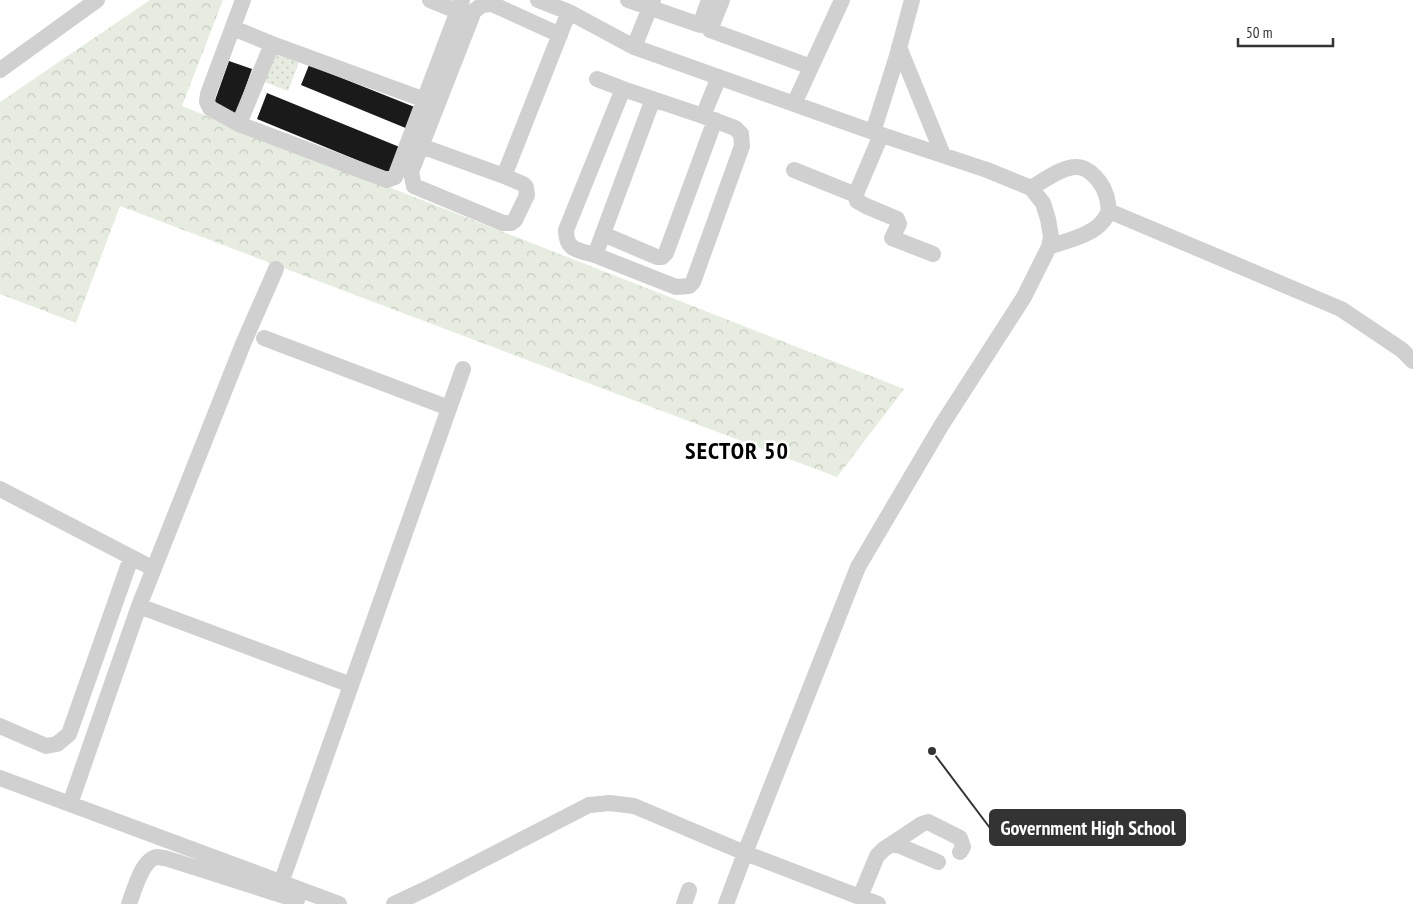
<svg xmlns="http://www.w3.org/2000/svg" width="1413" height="904" font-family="'PT Sans Narrow',sans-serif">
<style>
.grass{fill:url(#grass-dots)}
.forest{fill:url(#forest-crowns)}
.building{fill:#1a1a1a}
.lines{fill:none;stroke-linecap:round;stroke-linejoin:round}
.minor{stroke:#d0d0d0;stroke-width:16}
.labels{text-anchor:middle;stroke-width:5;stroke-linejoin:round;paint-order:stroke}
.district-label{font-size:24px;font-weight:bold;letter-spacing:1px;fill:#000;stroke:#fff}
.leader{fill:none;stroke:#333;stroke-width:2}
.callout-dot{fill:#333;stroke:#fff;stroke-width:2}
.callout{fill:#333;stroke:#333;stroke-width:2}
.callout-label{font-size:20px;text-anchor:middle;font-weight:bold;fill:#fff}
</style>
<defs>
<pattern id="grass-dots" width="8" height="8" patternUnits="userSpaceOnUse" patternTransform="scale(1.25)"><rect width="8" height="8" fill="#e6ecdf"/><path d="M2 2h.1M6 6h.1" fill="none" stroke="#c6cbc0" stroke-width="1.8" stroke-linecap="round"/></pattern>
<pattern id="forest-crowns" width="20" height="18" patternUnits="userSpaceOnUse" patternTransform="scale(1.25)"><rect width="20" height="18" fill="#e6ecdf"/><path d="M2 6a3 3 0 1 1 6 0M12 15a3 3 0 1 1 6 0" fill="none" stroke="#c6cbc0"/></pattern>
</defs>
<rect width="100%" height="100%" fill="#fff"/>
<path class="grass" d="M 272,52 L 299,62 L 288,91 L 262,81 Z"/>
<path class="forest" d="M 150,0 L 223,0 L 182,106 L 904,389 L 837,477 L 120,206 L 76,323 L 0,294 L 0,102 Z"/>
<path class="building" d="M 229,61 L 252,69 L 236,114 L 213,106 Z
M 309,65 L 417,108 L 408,129 L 301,85 Z
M 267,93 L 402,148 L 391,174 L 257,119 Z"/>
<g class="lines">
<path class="minor" d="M 243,0 L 208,94 L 207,102 L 210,108 L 239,124 L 387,180 L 395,177 L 462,0
M 430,0 L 457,11
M 538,0 L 569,12 L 634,47 L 873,132 L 987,170 L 1031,188 L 1043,203 L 1048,219 L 1051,237 L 1049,247 L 1024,297 L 941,426 L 858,567 L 745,853 L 726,904
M 628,0 L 700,25 L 709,0
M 722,0 L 710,30 L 811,67
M 233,28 L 272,44 L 425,100
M 560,35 L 492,4 L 482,5 L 474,11 L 411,172 L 414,186 L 503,223 L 511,223 L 515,220 L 527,195 L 526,187 L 523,184 L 504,176 L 564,24 L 569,12
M 634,47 L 653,0
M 899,47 L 943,155
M 0,70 L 97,0
M 597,79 L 623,89 L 703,116 L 719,77
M 623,89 L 566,230 C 566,251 578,250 595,255 L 653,99
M 794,104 L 842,0
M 239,124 L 272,44
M 873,132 L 897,56 L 912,0
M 881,135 L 858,189 L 856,195 L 857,201 L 866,206 L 897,219 L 899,224 L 892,238 L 933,254
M 421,146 L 504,176
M 794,170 L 856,195
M 1031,188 C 1043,181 1063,166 1077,167 C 1090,167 1103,184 1106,195 C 1108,200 1108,206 1109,211 C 1107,214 1106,218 1103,221 C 1093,235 1065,241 1049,247
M 1109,211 L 1341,309 L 1402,350 L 1413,361
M 603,234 L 657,257 L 662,257 L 666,253 L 715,120
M 595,255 L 676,287 L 689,286 L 693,282 L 742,146 L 741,134 L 735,128 L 703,116
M 264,338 L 449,408
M 0,489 L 154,569
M 139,606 L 351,685
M 0,726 L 46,746 L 57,744 L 69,734 L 131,558
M 0,778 L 339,904
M 70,804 L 139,606 L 243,344 L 276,269
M 893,843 L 938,862
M 281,883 L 463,369
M 860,897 L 877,856 L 884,849 L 922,824 L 928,822 L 960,838 L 963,847 L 960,852
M 129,904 C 134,891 142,859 157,857 C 160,857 163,858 165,858 L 297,900
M 394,904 L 428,888 L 589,805 L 610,803 L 634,806 L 745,853 L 878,904
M 684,904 L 689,890"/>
</g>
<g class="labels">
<g class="district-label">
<text x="737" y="459">SECTOR 50</text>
</g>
</g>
<path class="leader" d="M932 751L990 828"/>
<circle class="callout-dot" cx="932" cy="751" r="5"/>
<rect class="callout" x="990" y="810" width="195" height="35" rx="5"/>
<g class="callout-label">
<text x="1088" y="835">Government High School</text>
</g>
<path d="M1238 38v8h95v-8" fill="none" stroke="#333333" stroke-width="2.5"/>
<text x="1246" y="38" font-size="15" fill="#333333" stroke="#ffffff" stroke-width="4" paint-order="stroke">50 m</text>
</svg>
